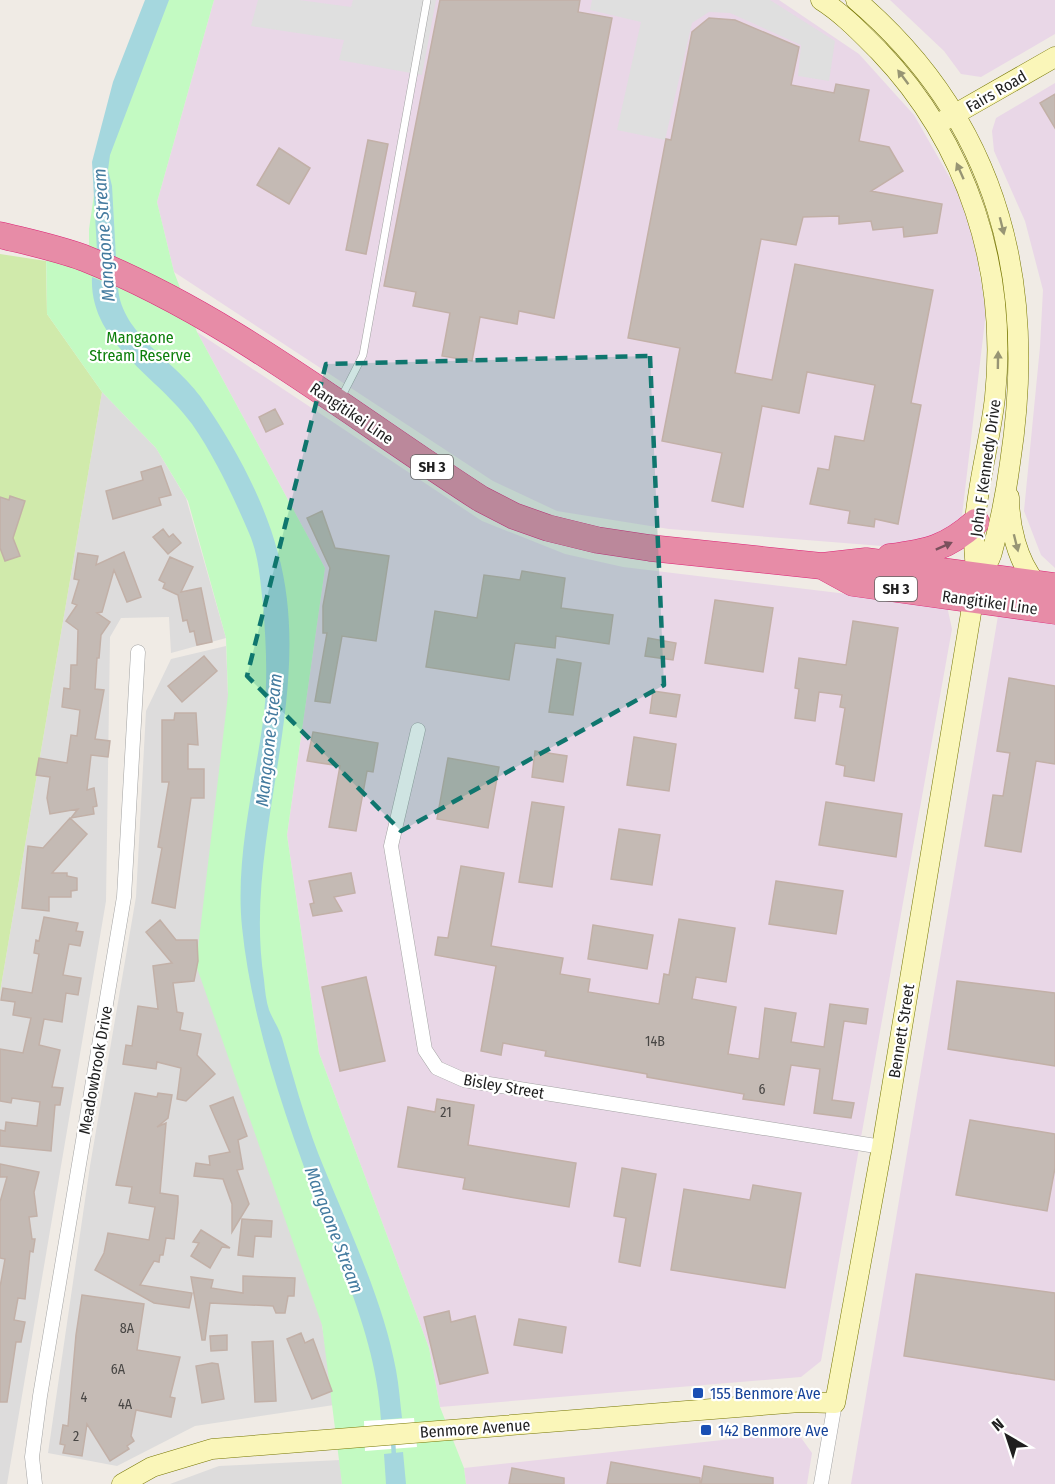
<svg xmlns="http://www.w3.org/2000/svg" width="1055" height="1484" font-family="'Fira Sans Condensed',sans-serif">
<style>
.residential{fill:#dddcdc}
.industrial{fill:#e9d7e7}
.grass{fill:#d0eaab}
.park{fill:#c3fac2}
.parking{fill:#dfdfdf}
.water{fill:#a5d7de}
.pier{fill:#fff}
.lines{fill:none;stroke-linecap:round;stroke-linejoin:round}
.stream{stroke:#a5d7de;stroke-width:4.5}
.building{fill:#c4bab4;stroke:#c2b0a7;stroke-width:1.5}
.lane-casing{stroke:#a3a3a3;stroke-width:8}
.street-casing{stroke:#a3a3a3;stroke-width:15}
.secondary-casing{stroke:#777704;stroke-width:21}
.highway-casing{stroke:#dc2476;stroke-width:27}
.lane{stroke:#fff;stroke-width:7}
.street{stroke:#fff;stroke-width:14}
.secondary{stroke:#faf6b9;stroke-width:20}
.highway{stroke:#e78ca7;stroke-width:26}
.oneway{fill:#979574}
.oneway2{fill:#79505c}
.marked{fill:#0f766e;fill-opacity:0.2;stroke:#0f766e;stroke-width:4.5;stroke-dasharray:12 8;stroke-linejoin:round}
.transit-dot{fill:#1a4fb4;stroke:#fff;stroke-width:2}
.labels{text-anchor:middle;stroke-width:4.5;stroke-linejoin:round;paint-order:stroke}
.number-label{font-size:14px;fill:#484644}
.shield{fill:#fff;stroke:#626262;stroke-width:1.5}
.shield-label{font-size:15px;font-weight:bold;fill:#1f1f1f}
.street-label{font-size:16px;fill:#1f1f1f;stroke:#fff}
.park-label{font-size:16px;fill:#0d7f0b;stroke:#fff}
.transit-label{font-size:16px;fill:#164399;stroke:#fff;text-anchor:start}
.water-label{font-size:18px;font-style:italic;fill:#447b9f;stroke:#fff}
</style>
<rect width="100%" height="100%" fill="#f0ebe5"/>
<path class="residential" d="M 102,392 L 156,448 L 186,498 L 226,638 L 171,653 L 169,617 L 121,618 L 110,637 L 106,901 L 7,1484 L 0,1484 L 0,992 Z
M 226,646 L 228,695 L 334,1405 L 195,1426 L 117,1466 L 48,1453 L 90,1166 L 136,897 L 146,711 L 171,659 Z
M 340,1460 L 342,1484 L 170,1484 L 219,1466 Z"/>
<path class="industrial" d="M 214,0 L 779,0 L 859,54 L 914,115 L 958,192 L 974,240 L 986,312 L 961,524 L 925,547 L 882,546 L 669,529 L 557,511 L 493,481 L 174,272 L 157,202 Z
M 890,0 L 1055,0 L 1055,34 L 981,77 L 961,74 L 944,51 Z
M 1055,83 L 1055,568 L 1041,555 L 1024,511 L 1040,347 L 1043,290 L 1025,221 L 994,151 L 992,131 L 996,118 Z
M 197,332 L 482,521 L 565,554 L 623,567 L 947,606 L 952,629 L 821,1361 L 801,1377 L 440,1407 L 429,1348 L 319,1053 L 287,835 L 325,568 Z
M 1007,613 L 1055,623 L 1055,1484 L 851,1484 L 998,616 Z
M 797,1432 L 812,1453 L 807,1484 L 466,1484 L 464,1468 Z"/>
<path class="grass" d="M 0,254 L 46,261 L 47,314 L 102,392 L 0,992 Z"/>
<path class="park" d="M 157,0 L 214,0 L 157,202 L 174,272 L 197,332 L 325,568 L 287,835 L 319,1053 L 429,1348 L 440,1407 L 464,1468 L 466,1484 L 342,1484 L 322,1325 L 196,965 L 228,695 L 226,638 L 188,501 L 156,448 L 102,392 L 47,314 L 46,247 L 89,252 L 89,229 L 99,160 Z"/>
<path class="parking" d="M 258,0 L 299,0 L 351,7 L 353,0 L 436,0 L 422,75 L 339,60 L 344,40 L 251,26 Z
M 592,0 L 770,0 L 835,41 L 829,81 L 798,76 L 801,45 L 730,13 L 709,12 L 692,23 L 665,140 L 617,130 L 641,22 L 590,10 Z"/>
<path class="water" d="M 145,0 L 169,0 L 110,155 L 108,170 L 112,186 L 116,258 L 97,250 L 92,162 L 113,82 Z
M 92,277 L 118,288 C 122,335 174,360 200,396 C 233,443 263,497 278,553 C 317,695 242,838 264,980 C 265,990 266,1001 269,1010 C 273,1020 279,1028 282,1038 C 293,1076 304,1116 318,1153 C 345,1221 383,1298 396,1370 C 399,1386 400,1402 402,1418 L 381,1420 C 377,1347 346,1277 320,1210 C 286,1119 252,1024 242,927 C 235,856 255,784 264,714 C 268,678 266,641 263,604 C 260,580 259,556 249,533 C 233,496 215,457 192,424 C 158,376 89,343 92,277 Z
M 403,1452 L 406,1484 L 386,1484 L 384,1454 Z"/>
<path class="pier" d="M 414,1418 L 417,1447 L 365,1451 L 364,1421 Z"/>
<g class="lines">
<path class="stream" d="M 393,1439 L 394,1458"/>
</g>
<path class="building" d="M 440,0 L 580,0 L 578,12 L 612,18 L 554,318 L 519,311 L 517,324 L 480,317 L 472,361 L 442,356 L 450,313 L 413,306 L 416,292 L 384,286 Z
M 709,18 L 735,20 L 799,47 L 791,85 L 834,93 L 836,84 L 869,90 L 859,141 L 889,147 L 903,171 L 871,191 L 942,204 L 937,233 L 904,237 L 903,227 L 873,230 L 871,221 L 839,224 L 839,216 L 803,217 L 796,245 L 761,239 L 735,373 L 772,380 L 795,264 L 933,290 L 911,403 L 921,405 L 898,524 L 875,519 L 874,527 L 848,523 L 850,511 L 810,504 L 818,468 L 829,470 L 835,436 L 864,441 L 875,385 L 807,372 L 799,413 L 762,406 L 743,507 L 712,501 L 722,453 L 662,441 L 680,348 L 628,338 L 666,139 L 671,140 L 692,32 Z
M 1055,94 L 1055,128 L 1040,103 Z
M 368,140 L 388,144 L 366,254 L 346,250 Z
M 279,148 L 310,168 L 289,204 L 257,185 Z
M 275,409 L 283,424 L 266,432 L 259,417 Z
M 161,466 L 171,495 L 159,498 L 161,505 L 113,519 L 106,491 L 143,480 L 141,472 Z
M 10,496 L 25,501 L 13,538 L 20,556 L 5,561 L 0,548 L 0,497 L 9,500 Z
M 322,511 L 335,548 L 389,556 L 376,641 L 342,636 L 330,703 L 315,701 L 327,633 L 323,633 L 323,606 L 330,568 L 307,518 Z
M 163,529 L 169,537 L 173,534 L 181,543 L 168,554 L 153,537 Z
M 124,552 L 141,597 L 127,602 L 114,570 L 102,612 L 97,613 L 110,622 L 101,635 L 99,658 L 97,658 L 95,689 L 104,690 L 95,739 L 110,741 L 108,757 L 91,755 L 87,790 L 94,788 L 97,806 L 93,807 L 94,814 L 71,818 L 78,809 L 50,814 L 47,798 L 50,777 L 36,775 L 39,758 L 67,763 L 71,735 L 77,736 L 80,710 L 62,707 L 64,688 L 70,689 L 71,665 L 77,665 L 78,630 L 66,621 L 77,605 L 72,603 L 79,580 L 74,579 L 78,553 L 98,556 L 96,565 Z
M 170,557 L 193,567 L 181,592 L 201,588 L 212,642 L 197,645 L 194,631 L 190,632 L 187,620 L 183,621 L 178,595 L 163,588 L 165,583 L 159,580 Z
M 522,571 L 565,578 L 561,608 L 613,615 L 609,644 L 556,636 L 555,648 L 515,643 L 509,680 L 426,667 L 435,611 L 477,618 L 484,575 L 520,580 Z
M 715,600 L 773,608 L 763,672 L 705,663 Z
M 853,621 L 898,628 L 874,781 L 844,776 L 845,766 L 836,764 L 845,708 L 840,707 L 842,695 L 819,692 L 815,721 L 795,718 L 799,689 L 795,688 L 799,658 L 846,665 Z
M 648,638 L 676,643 L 673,660 L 645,656 Z
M 204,656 L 217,671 L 182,702 L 168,686 Z
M 557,659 L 581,663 L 573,715 L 549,712 Z
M 1009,678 L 1055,686 L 1055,764 L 1036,761 L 1021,852 L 985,846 L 993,795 L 1003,796 L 1010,753 L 997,751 Z
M 653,691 L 680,695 L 676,717 L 650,713 Z
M 175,713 L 196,713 L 198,745 L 188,744 L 188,769 L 204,769 L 204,798 L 191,798 L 175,908 L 152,903 L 162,848 L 158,847 L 169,782 L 162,782 L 162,720 L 174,720 Z
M 313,732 L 378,743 L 373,772 L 367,771 L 356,831 L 329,827 L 340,766 L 307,761 Z
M 634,737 L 676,744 L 669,791 L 627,785 Z
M 535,751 L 567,756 L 563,782 L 532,777 Z
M 448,758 L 499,767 L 488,828 L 437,819 Z
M 532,802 L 564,807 L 552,887 L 519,882 Z
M 826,802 L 902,814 L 896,857 L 819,845 Z
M 70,818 L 87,834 L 52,873 L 67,873 L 67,876 L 77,878 L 77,890 L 71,891 L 71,897 L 49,897 L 49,911 L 22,908 L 28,846 L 43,848 Z
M 619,829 L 660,835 L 652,885 L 611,879 Z
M 461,866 L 504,873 L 491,946 L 563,958 L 560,974 L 590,979 L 588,992 L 659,1004 L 664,974 L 669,975 L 679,919 L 735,928 L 726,982 L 696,977 L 692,999 L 736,1007 L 728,1054 L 759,1059 L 765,1008 L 796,1013 L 791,1042 L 824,1047 L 830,1004 L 868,1009 L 866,1024 L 844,1021 L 832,1100 L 854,1103 L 851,1118 L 814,1113 L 820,1069 L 791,1065 L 784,1105 L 743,1099 L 744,1094 L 647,1077 L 647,1074 L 545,1056 L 546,1051 L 503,1043 L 501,1055 L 481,1051 L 496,966 L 435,955 L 438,937 L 448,938 Z
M 351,873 L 355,893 L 334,897 L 342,911 L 313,916 L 310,904 L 314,903 L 309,881 Z
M 776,881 L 843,891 L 836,934 L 769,924 Z
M 44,917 L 78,923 L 76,931 L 83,932 L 80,946 L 69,944 L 63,975 L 81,978 L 78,995 L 66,993 L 62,1022 L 44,1019 L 39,1045 L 60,1050 L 52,1087 L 63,1088 L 60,1105 L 55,1105 L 51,1151 L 0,1146 L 0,1130 L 5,1131 L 6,1122 L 37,1126 L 40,1102 L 12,1098 L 11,1103 L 0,1101 L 0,1049 L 23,1053 L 31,1018 L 13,1015 L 15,1002 L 1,1000 L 3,988 L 32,993 L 39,954 L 34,953 L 36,940 L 39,941 Z
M 160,920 L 176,940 L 197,940 L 198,961 L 194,981 L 173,983 L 177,1012 L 183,1013 L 180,1030 L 201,1034 L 197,1055 L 215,1074 L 186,1101 L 177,1099 L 181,1068 L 157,1062 L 156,1069 L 123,1064 L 126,1045 L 132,1046 L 138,1006 L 158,1009 L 153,966 L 172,963 L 146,932 Z
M 593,925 L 653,935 L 647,969 L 588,959 Z
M 366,977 L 385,1061 L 340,1071 L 322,987 Z
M 957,981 L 1055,993 L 1055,1066 L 948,1049 Z
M 135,1093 L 157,1097 L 158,1093 L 172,1095 L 168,1118 L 157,1127 L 166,1123 L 160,1193 L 178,1196 L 178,1203 L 174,1239 L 166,1238 L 163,1255 L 160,1255 L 159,1262 L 154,1261 L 140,1285 L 192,1293 L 189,1308 L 154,1303 L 95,1270 L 104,1253 L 108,1233 L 149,1240 L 155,1207 L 129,1203 L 132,1187 L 116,1185 Z
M 233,1097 L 247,1136 L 238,1140 L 243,1169 L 237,1170 L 249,1204 L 232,1232 L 232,1204 L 223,1179 L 194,1176 L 196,1163 L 210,1165 L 209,1156 L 230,1152 L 210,1106 Z
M 437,1099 L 474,1105 L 468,1145 L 576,1163 L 569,1207 L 463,1189 L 465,1178 L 398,1167 L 408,1107 L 435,1112 Z
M 970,1120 L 1055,1134 L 1055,1168 L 1047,1211 L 956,1195 Z
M 0,1164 L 39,1172 L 34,1192 L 37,1216 L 29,1217 L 32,1239 L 35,1239 L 33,1252 L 30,1251 L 25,1299 L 18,1298 L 14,1320 L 25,1322 L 21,1342 L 16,1342 L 7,1402 L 0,1402 L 0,1287 L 5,1259 L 0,1258 L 0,1202 L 7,1177 L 0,1177 Z
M 622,1168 L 656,1174 L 640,1266 L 619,1262 L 626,1218 L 614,1216 Z
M 753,1185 L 801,1193 L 785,1288 L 671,1270 L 684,1189 L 750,1200 Z
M 242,1219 L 272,1221 L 271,1237 L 255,1236 L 253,1257 L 238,1255 Z
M 201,1230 L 230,1248 L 222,1247 L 210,1268 L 191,1256 L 199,1243 L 193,1242 Z
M 916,1274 L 1055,1293 L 1055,1380 L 904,1356 Z
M 243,1276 L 295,1278 L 294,1296 L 288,1296 L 285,1313 L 276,1313 L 273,1306 L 210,1303 L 205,1340 L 202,1340 L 191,1277 L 213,1280 L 211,1288 L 243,1293 Z
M 82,1295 L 144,1304 L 137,1350 L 180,1357 L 170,1397 L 175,1398 L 171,1417 L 136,1410 L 131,1436 L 134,1441 L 127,1446 L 129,1449 L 110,1461 L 87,1424 L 82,1456 L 63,1453 L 65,1445 L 60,1444 L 63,1425 L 68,1426 L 76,1335 Z
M 449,1311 L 451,1322 L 475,1316 L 488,1373 L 440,1384 L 424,1317 Z
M 519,1319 L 566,1327 L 562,1353 L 514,1345 Z
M 301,1333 L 305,1343 L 313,1339 L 332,1391 L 312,1399 L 287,1339 Z
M 227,1335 L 227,1350 L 211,1351 L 210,1336 Z
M 273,1341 L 276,1401 L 255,1402 L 252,1342 Z
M 212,1363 L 218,1364 L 224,1399 L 202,1403 L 196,1366 Z
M 611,1462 L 700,1478 L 700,1484 L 607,1484 Z
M 704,1466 L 773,1478 L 773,1484 L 701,1484 Z
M 512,1468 L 564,1478 L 564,1484 L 509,1484 Z"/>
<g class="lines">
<g class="lane-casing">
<path id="lane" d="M 341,398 L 363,355 L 427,0"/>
</g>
<g class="street-casing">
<path id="street" d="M 418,730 L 391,846 L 425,1050 L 437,1068 L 464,1080 L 882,1147
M 35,1484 L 32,1457 L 40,1396 L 124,897 L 138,652
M 821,1484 L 835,1403"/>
</g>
<g class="secondary-casing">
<path id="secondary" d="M 821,0 C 842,13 861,33 879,51 C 968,144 1008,270 995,397 C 989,454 965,522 978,577
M 943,121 L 1055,57
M 1009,497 C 1009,525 1017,561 1036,583
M 122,1484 L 152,1467 L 212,1449 L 800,1402 L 835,1403 L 882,1147 L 969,625 C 972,610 973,590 979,576 C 983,568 990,562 992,552 C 1000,524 1006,493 1010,463 C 1038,282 999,122 856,0"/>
</g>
<g class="highway-casing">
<path id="highway" d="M 0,235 C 28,242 57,248 84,258 C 229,316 350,415 481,499 L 514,516 L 548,528 L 597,540 L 650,548 L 822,566 L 866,561 L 1055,586
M 890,557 C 928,552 947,548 976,522
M 822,566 L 853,583 L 1055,611"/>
</g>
<use href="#lane" class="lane"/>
<use href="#street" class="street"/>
<use href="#secondary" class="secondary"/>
<use href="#highway" class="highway"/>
</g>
<defs><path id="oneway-solid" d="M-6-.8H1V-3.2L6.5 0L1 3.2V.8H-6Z" transform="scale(1.5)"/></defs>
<g class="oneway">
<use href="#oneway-solid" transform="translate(903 77) rotate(-127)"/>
<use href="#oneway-solid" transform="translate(960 171) rotate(-114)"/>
<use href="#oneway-solid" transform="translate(1002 226) rotate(76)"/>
<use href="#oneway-solid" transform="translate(998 360) rotate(-89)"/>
<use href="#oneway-solid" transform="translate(1016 543) rotate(76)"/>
</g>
<use class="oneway2" href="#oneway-solid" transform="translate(944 546) rotate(-24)"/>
<path class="marked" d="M 650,356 L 664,685 L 401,831 L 247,676 L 326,364 Z"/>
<g class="transit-dot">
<rect x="692" y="1387" width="12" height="12" rx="3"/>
<rect x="700" y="1424" width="12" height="12" rx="3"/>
</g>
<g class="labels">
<g class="number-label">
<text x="655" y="1046">14B</text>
<text x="762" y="1094">6</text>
<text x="446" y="1117">21</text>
<text x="127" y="1333">8A</text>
<text x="118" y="1374">6A</text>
<text x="84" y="1402">4</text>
<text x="125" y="1409">4A</text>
<text x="76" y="1441">2</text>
</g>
<g class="shield">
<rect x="411" y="455" width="42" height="24" rx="4.5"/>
<rect x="875" y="577" width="42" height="24" rx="4.5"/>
</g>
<g class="shield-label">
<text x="432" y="472">SH 3</text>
<text x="896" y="594">SH 3</text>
</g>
<g class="street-label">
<text transform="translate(996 91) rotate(-30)" y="6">Fairs Road</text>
<text transform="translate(352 413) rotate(34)" y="6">Rangitikei Line</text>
<text transform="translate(985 468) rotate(-82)" y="6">John F Kennedy Drive</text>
<text transform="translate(990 602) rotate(8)" y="6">Rangitikei Line</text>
<text transform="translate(901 1031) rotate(-81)" y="6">Bennett Street</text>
<text transform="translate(95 1070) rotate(-80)" y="6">Meadowbrook Drive</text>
<text transform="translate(504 1086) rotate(10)" y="6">Bisley Street</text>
<text transform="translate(475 1428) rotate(-4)" y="6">Benmore Avenue</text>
</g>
<g class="park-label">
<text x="140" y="343">Mangaone<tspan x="140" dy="18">Stream Reserve</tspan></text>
</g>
<g class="transit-label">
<text x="710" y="1399">155 Benmore Ave</text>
<text x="718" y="1436">142 Benmore Ave</text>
</g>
<g class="water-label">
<text transform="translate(104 235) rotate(-94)" y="6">Mangaone Stream</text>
<text transform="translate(269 740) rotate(-84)" y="6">Mangaone Stream</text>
<text transform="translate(334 1230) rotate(69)" y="6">Mangaone Stream</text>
</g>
</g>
<g transform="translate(1007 1436) rotate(321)" stroke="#ffffff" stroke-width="4.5" paint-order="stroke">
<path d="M0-4.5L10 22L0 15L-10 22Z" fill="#1f1f1f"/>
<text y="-9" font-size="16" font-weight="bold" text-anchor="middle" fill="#1f1f1f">N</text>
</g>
</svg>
